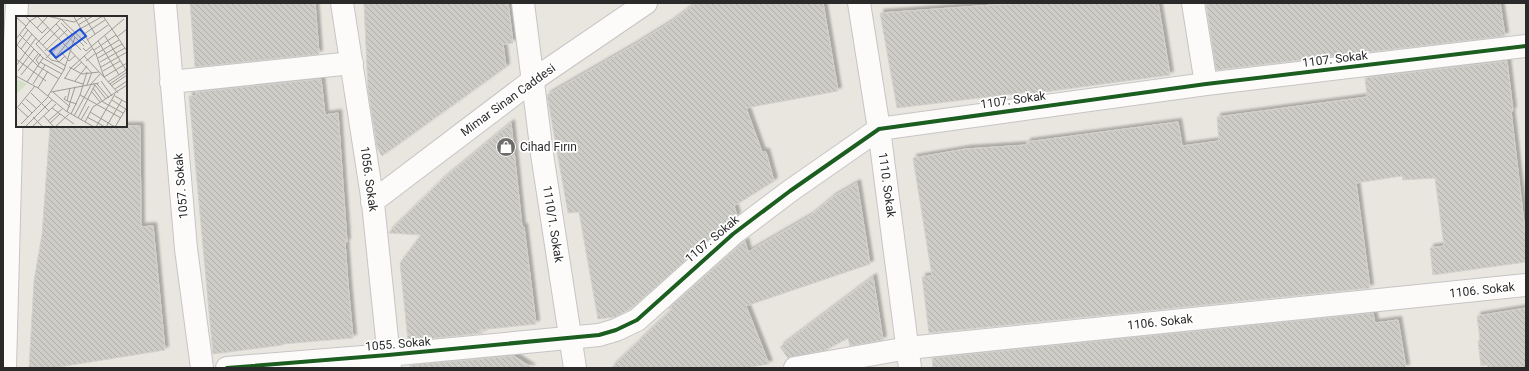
<svg xmlns="http://www.w3.org/2000/svg" width="1529" height="371" font-family="Roboto,sans-serif">
<style>
.building{fill:url(#building-back-hatch);stroke:#d4d1cc;filter:url(#shadow)}
.lines{fill:none;stroke-linecap:round;stroke-linejoin:round}
.minor-casing{stroke:#c6c5c6;stroke-width:24}
.minor{stroke:#fcfbfa;stroke-width:22}
.cycleway-casing{stroke:#fff;stroke-width:6}
.cycleway{stroke:#1b5e20;stroke-width:4}
.labels{text-anchor:middle;stroke-width:3.5;stroke-linejoin:round;paint-order:stroke}
.street-label{font-size:12px;fill:#2a2a2a;stroke:#fff}
.poi-label{font-size:12px;fill:#2a2a2a;stroke:#fff;text-anchor:start}
.inset-road{fill:none;stroke:#9d9b97;stroke-width:1}
.view{fill:#1d4ed8;fill-opacity:0.15;stroke:#1d4ed8;stroke-width:2}
.inset-edge{fill:none;stroke:#2a2a2a;stroke-width:2}
</style>
<defs>
<pattern id="building-back-hatch" width="6" height="6" patternUnits="userSpaceOnUse"><rect width="6" height="6" fill="#ceccc7"/><path d="M-1 5l2 2M0 0l6 6M5-1l2 2" fill="none" stroke="#b1afab"/></pattern>
<filter id="shadow"><feDropShadow dx="3.5" dy="-3.5" stdDeviation="1" flood-color="#0004"/></filter>
</defs>
<rect width="100%" height="100%" fill="#e9e6e0"/>
<path class="building" d="M 190,3 L 315,3 L 319,54 L 195,67 Z
M 364,3 L 508,3 L 513,43 L 503,44 L 506,67 L 382,156 L 377,148 L 368,90 Z
M 696,3 L 823,3 L 838,91 L 746,108 L 762,152 L 766,152 L 774,181 L 734,206 L 737,216 L 630,309 L 615,317 L 598,319 L 579,212 L 568,213 L 547,95 L 634,45 L 671,22 Z
M 1022,3 L 1158,3 L 1170,75 L 1029,94 L 1029,92 L 897,108 L 880,13 Z
M 1206,3 L 1500,3 L 1505,36 L 1216,70 Z
M 1507,61 L 1513,111 L 1511,111 L 1526,241 L 1526,262 L 1433,275 L 1430,248 L 1444,246 L 1435,178 L 1403,180 L 1402,176 L 1356,183 L 1370,288 L 929,333 L 922,277 L 932,276 L 913,158 L 966,149 L 1027,145 L 1027,142 L 1178,122 L 1182,146 L 1219,141 L 1217,117 L 1367,97 L 1365,78 Z
M 321,79 L 325,115 L 338,113 L 347,242 L 345,242 L 348,284 L 353,338 L 283,344 L 283,345 L 213,354 L 189,96 L 196,96 L 196,92 Z
M 511,123 L 522,227 L 524,227 L 536,324 L 479,330 L 483,333 L 408,341 L 400,263 L 421,235 L 389,233 L 389,232 L 442,180 Z
M 50,126 L 140,126 L 141,227 L 153,226 L 165,350 L 53,368 L 29,368 L 34,281 L 42,234 Z
M 857,183 L 870,264 L 746,306 L 769,364 L 745,368 L 611,368 L 672,309 L 668,309 L 745,241 L 748,252 L 810,216 L 833,197 Z
M 873,277 L 883,340 L 850,346 L 848,338 L 826,350 L 788,358 L 780,347 Z
M 1526,308 L 1526,368 L 1488,368 L 1487,365 L 1481,366 L 1478,341 L 1480,340 L 1477,316 Z
M 1373,313 L 1375,323 L 1398,320 L 1406,368 L 933,368 L 932,358 Z
M 514,356 L 532,368 L 410,368 L 410,365 Z"/>
<g class="lines">
<g class="minor-casing">
<path id="minor" d="M 165,3 L 186,249 L 202,368
M 342,3 L 373,203 L 390,368
M 523,3 L 542,154 L 575,368
M 859,3 L 879,129 L 910,368
M 1193,3 L 1206,84
M 171,82 L 352,63
M 372,202 L 533,80 L 646,3
M 5,368 L 12,105 L 17,3
M 227,368 L 388,355 L 599,335 L 616,330 L 637,320 L 733,234 L 790,191 L 879,129 L 1206,84 L 1526,46
M 795,368 L 908,348 L 1526,285"/>
</g>
<use href="#minor" class="minor"/>
<g class="cycleway-casing">
<path id="cycleway" d="M 227,368 L 388,355 L 599,335 L 616,330 L 637,320 L 733,234 L 790,191 L 879,129 L 1206,84 L 1526,46"/>
</g>
<use href="#cycleway" class="cycleway"/>
</g>
<defs>
<g id="shop-disc" transform="scale(1)"><circle r="9.5" fill="#6d6c6a" stroke="#fff"/><path d="M-5-2.5h2.3a2.7 3.5 0 0 1 5.4 0H5L5.5 6h-11ZM-1.5-2.5h3a1.5 2.3 0 0 0-3 0Z" fill="#fff"/></g>
</defs>
<g fill-rule="evenodd">
<use href="#shop-disc" x="506" y="147"/>
</g>
<g class="labels">
<g class="street-label">
<text transform="translate(1335 59) rotate(-7)" y="4">1107. Sokak</text>
<text transform="translate(508 100) rotate(-36)" y="4">Mimar Sinan Caddesi</text>
<text transform="translate(1013 100) rotate(-8)" y="4">1107. Sokak</text>
<text transform="translate(369 179) rotate(82)" y="4">1056. Sokak</text>
<text transform="translate(887 185) rotate(82)" y="4">1110. Sokak</text>
<text transform="translate(181 186) rotate(-95)" y="4">1057. Sokak</text>
<text transform="translate(553 224) rotate(81)" y="4">1110/1. Sokak</text>
<text transform="translate(712 239) rotate(-40)" y="4">1107. Sokak</text>
<text transform="translate(1482 290) rotate(-6)" y="4">1106. Sokak</text>
<text transform="translate(1160 322) rotate(-6)" y="4">1106. Sokak</text>
<text transform="translate(398 344) rotate(-5)" y="4">1055. Sokak</text>
</g>
<g class="poi-label">
<text x="520" y="151">Cihad Fırın</text>
</g>
</g>
<g transform="translate(16 16)">
<rect width="111" height="111" fill="#e9e6e0"/>
<path d="M 0,63 L 11,68 L 0,78 Z" fill="#d3dec7"/>
<path class="inset-road" d="M 9,0 L 26,17 L 32,11M 21,0 L 75,56M 31,0 L 58,6 L 68,0M 68,0 L 79,18M 87,0 L 111,35M 0,1 L 10,10M 58,1 L 80,38 L 88,61 L 102,77M 45,7 L 68,30M 40,8 L 65,34M 62,9 L 77,0M 9,11 L 43,46 L 50,50M 21,12 L 32,0M 64,13 L 87,0M 3,18 L 27,42 L 48,54M 68,18 L 89,4M 89,20 L 110,54M 101,21 L 111,13M 0,23 L 14,5 L 22,0M 71,24 L 92,9M 82,25 L 103,59M 0,28 L 22,50 L 43,63M 1,29 L 12,14M 27,29 L 44,12M 67,32 L 70,35 L 108,3M 5,33 L 16,18M 78,34 L 100,19M 29,35 L 51,14M 45,36 L 53,45 L 59,40M 80,38 L 103,24M 49,40 L 43,46 L 35,44 L 20,28 L 45,3 L 71,28M 68,40 L 88,61 L 111,47M 30,42 L 52,21M 39,42 L 61,15M 82,42 L 106,28M 0,43 L 30,65M 70,45 L 80,37M 24,46 L 46,58M 84,46 L 109,32M 23,48 L 20,44 L 25,38M 0,50 L 20,22M 53,51 L 66,58 L 83,56M 85,51 L 111,36M 57,54 L 66,46M 2,55 L 18,33M 87,55 L 104,45M 5,59 L 23,37M 0,60 L 22,72 L 50,95 L 78,111M 48,62 L 67,68M 49,62 L 55,52 L 77,32M 59,65 L 71,50M 85,65 L 96,80M 11,66 L 27,42M 92,66 L 110,54M 17,68 L 29,49M 75,68 L 85,57M 81,68 L 93,82M 94,68 L 111,56M 71,69 L 76,56M 79,69 L 90,83M 95,70 L 111,59M 22,72 L 32,55M 77,72 L 87,86 L 107,97M 99,73 L 111,65M 35,76 L 83,67M 37,76 L 54,91M 76,76 L 84,86M 15,77 L 33,95M 64,79 L 105,102M 32,80 L 48,54 L 59,21M 50,80 L 48,83 L 51,85 L 61,88M 99,80 L 111,87M 10,83 L 21,93M 96,84 L 111,94M 51,85 L 54,72M 6,87 L 16,97M 2,92 L 12,101M 36,92 L 58,108M 0,93 L 19,70M 51,96 L 59,71M 74,96 L 99,111M 55,98 L 64,79 L 71,56M 28,100 L 38,111M 58,100 L 75,69M 17,101 L 27,111M 71,101 L 89,111M 62,102 L 79,69 L 77,68M 65,104 L 73,90M 32,105 L 46,93M 69,106 L 77,91 L 111,69M 34,107 L 44,98M 5,108 L 32,81M 9,111 L 36,84M 16,111 L 40,88M 39,111 L 53,98M 80,111 L 99,78M 90,111 L 106,84M 99,111 L 111,91"/>
<path class="view" d="M 64,13 L 70,20 L 40,42 L 34,35 Z"/>
<rect width="111" height="111" class="inset-edge"/>
</g>
<rect width="1529" height="371" fill="none" stroke="#2a2a2a" stroke-width="8"/>
</svg>
